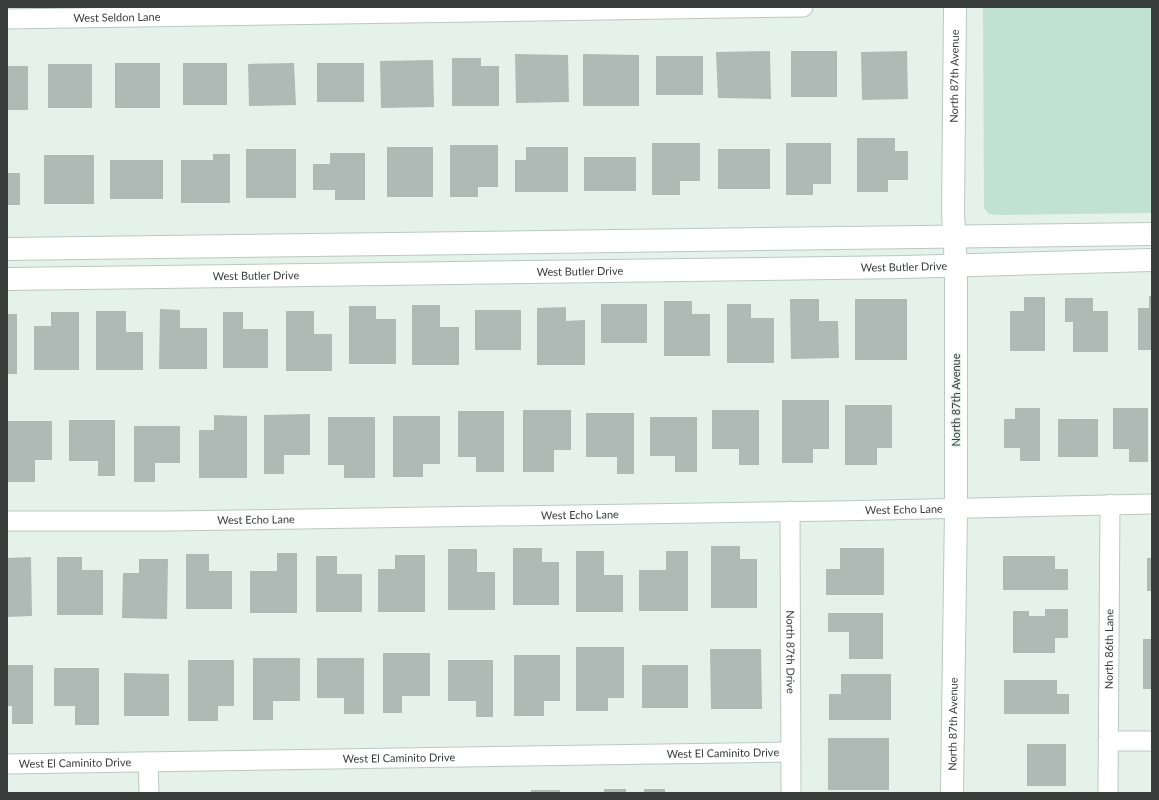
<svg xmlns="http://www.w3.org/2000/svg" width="1159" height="800" font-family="Lato,sans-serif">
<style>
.green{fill:#c1e1d4}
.building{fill:#adbab5}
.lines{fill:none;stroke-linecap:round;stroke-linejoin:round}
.minor-casing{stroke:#bbc8c3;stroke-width:21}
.tertiary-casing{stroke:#bbc8c3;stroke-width:24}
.minor{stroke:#fff;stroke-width:19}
.tertiary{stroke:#fff;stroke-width:22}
.labels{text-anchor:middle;stroke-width:3;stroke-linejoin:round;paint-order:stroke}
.street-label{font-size:11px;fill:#393e3c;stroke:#e5f2ec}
</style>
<rect width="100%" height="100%" fill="#e5f2ec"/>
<path class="green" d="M 983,7 L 1152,7 L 1152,213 L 1002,215 L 989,214 L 984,208 Z"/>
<path class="building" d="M 770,51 L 771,99 L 718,98 L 716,52 Z
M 791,51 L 837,51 L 837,97 L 791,97 Z
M 907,51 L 908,99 L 862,100 L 861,52 Z
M 515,54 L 568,55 L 569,102 L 516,103 Z
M 583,54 L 639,55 L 639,106 L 583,106 Z
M 656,56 L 703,56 L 703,95 L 656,95 Z
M 452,58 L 481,58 L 481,66 L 499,66 L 499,106 L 452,106 Z
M 433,60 L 434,107 L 381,108 L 380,61 Z
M 115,63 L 160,63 L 160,108 L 115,108 Z
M 183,63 L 227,63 L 227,105 L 183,105 Z
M 294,63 L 296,105 L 249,106 L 248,64 Z
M 317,63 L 364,63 L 364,102 L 317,102 Z
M 48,64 L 92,64 L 92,108 L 48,108 Z
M 7,66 L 28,66 L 28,110 L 7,110 Z
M 857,138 L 895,138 L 895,151 L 908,151 L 908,180 L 888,180 L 888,192 L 857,192 Z
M 652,143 L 700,143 L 700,181 L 680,181 L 680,195 L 652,195 Z
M 786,143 L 831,143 L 831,184 L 813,184 L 813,195 L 786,195 Z
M 450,145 L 498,145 L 498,187 L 478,187 L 478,197 L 450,197 Z
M 387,147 L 433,147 L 433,197 L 387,197 Z
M 526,147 L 568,147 L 568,192 L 515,192 L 515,160 L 526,160 Z
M 246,149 L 296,149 L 296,198 L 246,198 Z
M 718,149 L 770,149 L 770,189 L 718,189 Z
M 330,153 L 365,153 L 365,200 L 335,200 L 335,190 L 313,190 L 313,164 L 330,164 Z
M 213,154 L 230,154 L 230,203 L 181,203 L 181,160 L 213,160 Z
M 44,155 L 94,155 L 94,204 L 44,204 Z
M 584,157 L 636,157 L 636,191 L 584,191 Z
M 110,160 L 163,160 L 163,199 L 110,199 Z
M 7,173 L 20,173 L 20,205 L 7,205 Z
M 1149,296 L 1152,296 L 1152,350 L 1138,350 L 1138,308 L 1149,308 Z
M 1024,297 L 1045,297 L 1045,351 L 1010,351 L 1010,311 L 1024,311 Z
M 1065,298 L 1093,298 L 1093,311 L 1108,311 L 1108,352 L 1073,352 L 1073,322 L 1065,322 Z
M 790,299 L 819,299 L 819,321 L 838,321 L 839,358 L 791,359 Z
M 855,299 L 907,299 L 907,360 L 855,360 Z
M 664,301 L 692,301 L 692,314 L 710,314 L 710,356 L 664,356 Z
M 601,304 L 647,304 L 647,343 L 601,343 Z
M 727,304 L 751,304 L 751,318 L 774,318 L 774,363 L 727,363 Z
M 412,305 L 440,305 L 440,327 L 459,327 L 459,365 L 412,365 Z
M 349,306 L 376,306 L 376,319 L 396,319 L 396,364 L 349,364 Z
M 566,307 L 566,321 L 585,320 L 585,365 L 537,365 L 537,308 Z
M 160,309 L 180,310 L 180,328 L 207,328 L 207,369 L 159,369 Z
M 475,310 L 521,310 L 521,350 L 475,350 Z
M 96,311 L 126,311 L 126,332 L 143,332 L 143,370 L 96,370 Z
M 286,311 L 314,311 L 314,334 L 332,334 L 332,371 L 286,371 Z
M 51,312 L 79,312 L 79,370 L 34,370 L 34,326 L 51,326 Z
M 223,312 L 243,312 L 243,329 L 268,329 L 268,368 L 223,368 Z
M 7,314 L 17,314 L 17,374 L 7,374 Z
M 782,400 L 829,400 L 829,449 L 813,449 L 813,463 L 782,463 Z
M 845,405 L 892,405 L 892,448 L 877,448 L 877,465 L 845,465 Z
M 1015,408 L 1040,408 L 1040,461 L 1020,461 L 1020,448 L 1004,448 L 1004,419 L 1015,419 Z
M 1113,408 L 1148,408 L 1148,462 L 1129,462 L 1129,449 L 1113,449 Z
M 523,410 L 571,410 L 571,450 L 554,450 L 554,472 L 523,472 Z
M 712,410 L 759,410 L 759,465 L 739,465 L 739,449 L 712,449 Z
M 458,411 L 504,411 L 504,472 L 476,472 L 476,457 L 458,457 Z
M 586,413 L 634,413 L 634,474 L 617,474 L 617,457 L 586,457 Z
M 310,414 L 310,455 L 284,455 L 284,474 L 264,474 L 264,415 Z
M 214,415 L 247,416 L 247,478 L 199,478 L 199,430 L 214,430 Z
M 393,416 L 440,416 L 440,464 L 423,464 L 423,477 L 393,477 Z
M 328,417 L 375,417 L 375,478 L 344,478 L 344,465 L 328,465 Z
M 650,417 L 697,417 L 697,472 L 675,472 L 675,456 L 650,456 Z
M 1058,419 L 1098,419 L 1098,457 L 1058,457 Z
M 69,420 L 115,420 L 115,476 L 98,476 L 98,461 L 69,461 Z
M 7,421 L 52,421 L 52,460 L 35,460 L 35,482 L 7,482 Z
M 134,426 L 180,426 L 180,463 L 155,463 L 155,482 L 134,482 Z
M 711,546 L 740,546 L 740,559 L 757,559 L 757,608 L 711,608 Z
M 513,548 L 542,548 L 542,562 L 559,562 L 559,605 L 513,605 Z
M 840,548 L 884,548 L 884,595 L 826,595 L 826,569 L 840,569 Z
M 448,549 L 477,549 L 477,572 L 495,572 L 495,610 L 448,610 Z
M 576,551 L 604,551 L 604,575 L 623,575 L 623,612 L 576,612 Z
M 666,551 L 688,551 L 688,611 L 639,611 L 639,570 L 666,570 Z
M 277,553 L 297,553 L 297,613 L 250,613 L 250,571 L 277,571 Z
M 186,554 L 209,554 L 209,571 L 232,571 L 232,609 L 186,609 Z
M 395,555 L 425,555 L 425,612 L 378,612 L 378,569 L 395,569 Z
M 316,556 L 337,556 L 337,574 L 362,574 L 362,612 L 316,612 Z
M 1003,556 L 1055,556 L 1055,569 L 1068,569 L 1068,590 L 1003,590 Z
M 31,557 L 32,616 L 7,617 L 7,558 Z
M 57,557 L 82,557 L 82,570 L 103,570 L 103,615 L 57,615 Z
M 1147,558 L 1152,558 L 1152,591 L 1147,591 Z
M 139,559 L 168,559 L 167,619 L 122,618 L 123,573 L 139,573 Z
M 1045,609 L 1068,609 L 1068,638 L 1055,638 L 1055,653 L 1013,653 L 1013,611 L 1029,611 L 1029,616 L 1045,616 Z
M 828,613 L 883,613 L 883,659 L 849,659 L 849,632 L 828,632 Z
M 1143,639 L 1152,639 L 1152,689 L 1143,689 Z
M 576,647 L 624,647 L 624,698 L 608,698 L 608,711 L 576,711 Z
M 710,649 L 761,649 L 762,709 L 711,709 Z
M 383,653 L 430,653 L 430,696 L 402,696 L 402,713 L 383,713 Z
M 514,655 L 560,655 L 560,701 L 544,701 L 544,716 L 514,716 Z
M 253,658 L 300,658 L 300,701 L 273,701 L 273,720 L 253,720 Z
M 317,658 L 364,658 L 364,714 L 344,714 L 344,698 L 317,698 Z
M 188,660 L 234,660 L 234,706 L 218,706 L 218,721 L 188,721 Z
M 448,660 L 493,660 L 493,717 L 476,717 L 476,701 L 448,701 Z
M 7,665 L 33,665 L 33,724 L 12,724 L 12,706 L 7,706 Z
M 642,665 L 688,665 L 688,708 L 642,708 Z
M 54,668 L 99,668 L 99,725 L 75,725 L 75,706 L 54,706 Z
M 124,673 L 169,674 L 169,716 L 124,716 Z
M 841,674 L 891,674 L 891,720 L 829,720 L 829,694 L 841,694 Z
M 1004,680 L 1057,680 L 1057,694 L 1069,694 L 1069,714 L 1004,714 Z
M 828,738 L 889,738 L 889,790 L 828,790 Z
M 1027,744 L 1066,744 L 1066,786 L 1027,786 Z
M 604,789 L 626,789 L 626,793 L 604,793 Z
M 644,789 L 665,789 L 665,793 L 644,793 Z
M 531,790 L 560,790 L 560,793 L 531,793 Z"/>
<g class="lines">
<g class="minor-casing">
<g id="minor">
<path id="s1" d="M 7,19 L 803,7"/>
<path id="s2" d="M 790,511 L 791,793"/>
<path id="s3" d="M 7,521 L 168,521 L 835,511 L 1152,504"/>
<path d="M 1108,741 L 1152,741"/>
<path d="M 148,762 L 149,793"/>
<path id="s4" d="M 7,764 L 790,752"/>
<path id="s5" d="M 1108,793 L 1110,504"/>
</g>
</g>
<g class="tertiary-casing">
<g id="tertiary">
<path d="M 7,249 L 1152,234"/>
<path id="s6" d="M 7,279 L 905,267 L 1152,260"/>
<path id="s7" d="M 952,793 L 956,508 L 956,266 L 953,212 L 955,7"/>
</g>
</g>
<use href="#minor" class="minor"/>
<use href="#tertiary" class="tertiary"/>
</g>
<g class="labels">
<g class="street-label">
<text dy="4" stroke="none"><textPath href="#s1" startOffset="110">West Seldon Lane</textPath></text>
<text dy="4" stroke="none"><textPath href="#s7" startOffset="717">North 87th Avenue</textPath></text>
<text dy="4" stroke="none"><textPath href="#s6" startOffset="897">West Butler Drive</textPath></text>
<text dy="4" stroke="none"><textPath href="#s6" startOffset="573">West Butler Drive</textPath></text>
<text dy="4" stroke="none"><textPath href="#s6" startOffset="249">West Butler Drive</textPath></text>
<text transform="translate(956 400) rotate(-90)" y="4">North 87th Avenue</text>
<text dy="4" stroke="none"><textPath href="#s3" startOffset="897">West Echo Lane</textPath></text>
<text dy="4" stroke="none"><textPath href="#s3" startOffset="573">West Echo Lane</textPath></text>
<text dy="4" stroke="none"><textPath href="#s3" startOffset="249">West Echo Lane</textPath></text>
<text dy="4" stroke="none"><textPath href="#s5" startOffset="144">North 86th Lane</textPath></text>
<text dy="4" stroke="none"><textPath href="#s2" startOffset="141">North 87th Drive</textPath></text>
<text dy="4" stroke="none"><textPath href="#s7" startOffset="69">North 87th Avenue</textPath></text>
<text dy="4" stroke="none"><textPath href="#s4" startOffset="716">West El Caminito Drive</textPath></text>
<text dy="4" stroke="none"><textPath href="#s4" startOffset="392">West El Caminito Drive</textPath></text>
<text dy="4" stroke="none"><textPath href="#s4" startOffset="68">West El Caminito Drive</textPath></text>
</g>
</g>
<rect width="1159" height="800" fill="none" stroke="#393e3c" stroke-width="16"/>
</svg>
